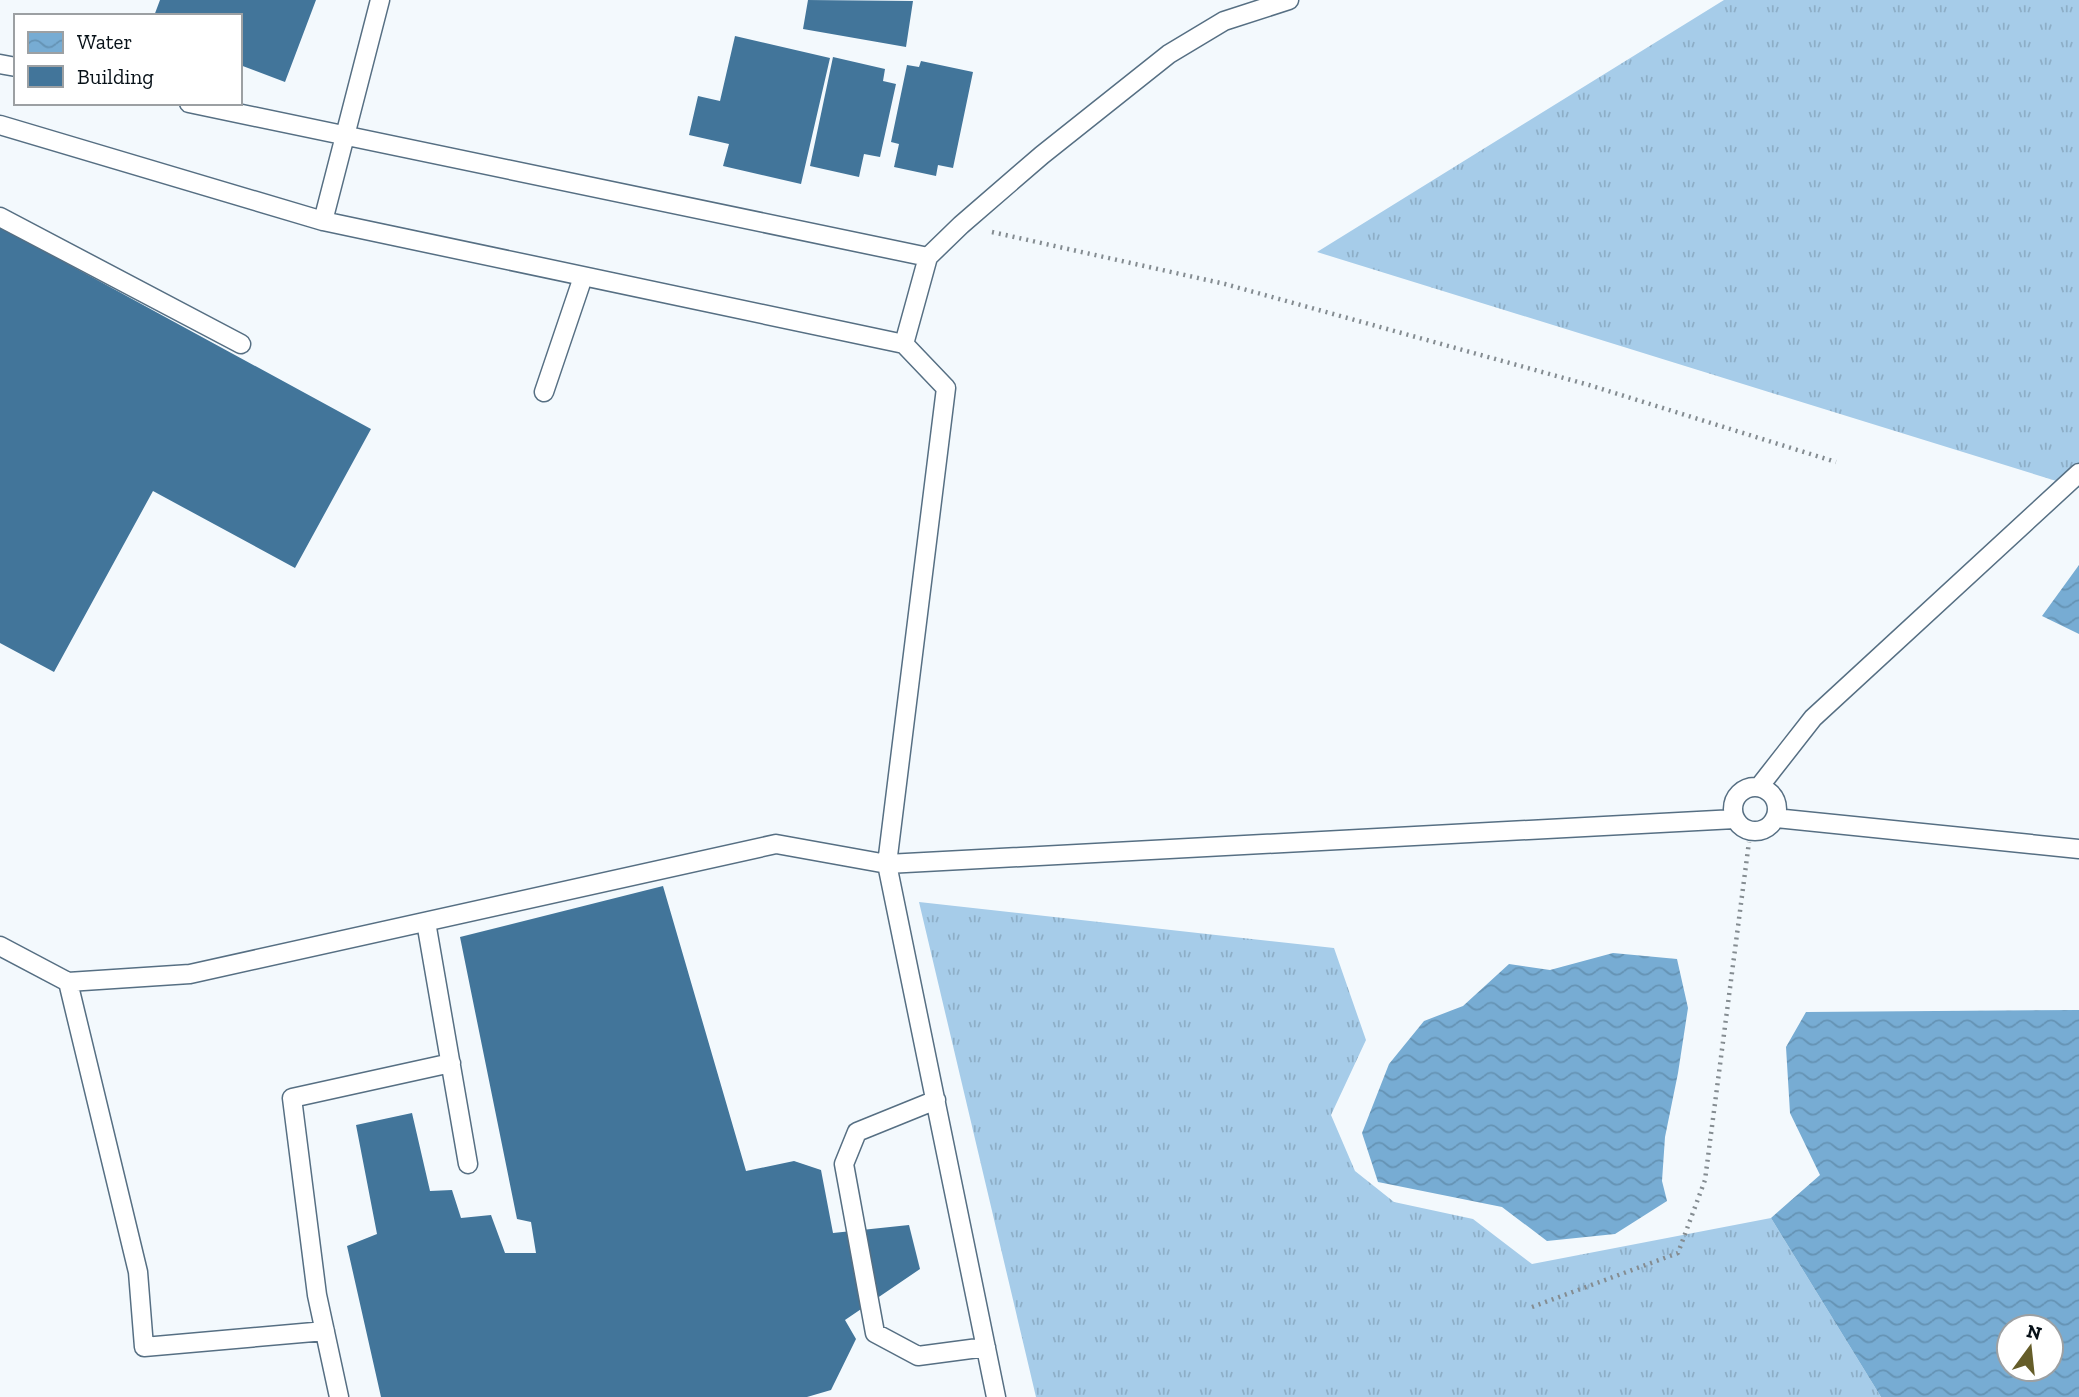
<svg xmlns="http://www.w3.org/2000/svg" width="2079" height="1397" font-family="'Zilla Slab',serif">
<style>
.grass{fill:url(#grass-tufts)}
.water{fill:url(#water-waves);fill-rule:evenodd}
.building{fill:#42759a}
.lines{fill:none;stroke-linecap:round;stroke-linejoin:round}
.service-casing{stroke:#566f83;stroke-width:21}
.path{stroke:#848c91;stroke-width:4.5;stroke-dasharray:2 5;stroke-linecap:butt}
.service{stroke:#fff;stroke-width:18}
</style>
<defs>
<pattern id="grass-tufts" width="24" height="20" patternUnits="userSpaceOnUse" patternTransform="scale(1.75)"><rect width="24" height="20" fill="#a6cce9"/><path d="M3 7l-1-3M5 7V3M7 7l1-3M15 17l-1-3M17 17v-4M19 17l1-3" fill="none" stroke="#8daec7"/></pattern>
<pattern id="water-waves" width="16" height="10" patternUnits="userSpaceOnUse" patternTransform="scale(1.75)"><rect width="16" height="10" fill="#77acd3"/><path d="M0 5q4-4 8 0t8 0" fill="none" stroke="#6593b4"/></pattern>
</defs>
<rect width="100%" height="100%" fill="#f3f9fd"/>
<path class="grass" d="M 1724,0 L 2079,0 L 2079,488 L 1317,252 Z
M 919,902 L 1334,948 L 1366,1040 L 1331,1115 L 1355,1171 L 1394,1202 L 1473,1219 L 1532,1264 L 1771,1218 L 1881,1397 L 1036,1397 Z"/>
<path class="water" d="M 2079,565 L 2079,634 L 2042,616 Z
M 1613,953 L 1677,959 L 1688,1008 L 1678,1073 L 1665,1137 L 1662,1181 L 1667,1201 L 1615,1234 L 1547,1241 L 1502,1207 L 1378,1182 L 1362,1133 L 1389,1064 L 1424,1021 L 1463,1006 L 1509,964 L 1550,970 Z
M 2079,1010 L 2079,1397 L 1881,1397 L 1771,1218 L 1820,1175 L 1790,1113 L 1786,1047 L 1806,1012 ZM 2051,1327 L 2051,1369 L 2009,1369 L 2009,1327 Z"/>
<path class="building" d="M 160,0 L 316,0 L 285,82 L 240,65 L 240,16 L 154,16 Z
M 808,0 L 913,1 L 906,47 L 803,29 Z
M 735,36 L 830,58 L 801,184 L 723,166 L 729,144 L 689,135 L 698,96 L 720,101 Z
M 833,57 L 885,69 L 883,81 L 896,84 L 880,157 L 864,154 L 859,177 L 810,166 Z
M 921,61 L 973,72 L 953,168 L 938,165 L 936,176 L 894,167 L 899,144 L 891,142 L 907,65 L 919,67 Z
M 0,227 L 371,429 L 295,568 L 153,491 L 54,672 L 0,643 Z
M 663,886 L 746,1171 L 794,1161 L 821,1170 L 833,1233 L 909,1225 L 920,1269 L 845,1320 L 856,1339 L 831,1390 L 807,1397 L 381,1397 L 347,1246 L 377,1234 L 356,1125 L 412,1113 L 430,1191 L 452,1190 L 461,1218 L 491,1215 L 505,1253 L 536,1253 L 531,1222 L 517,1219 L 460,937 Z"/>
<g class="lines">
<g class="service-casing">
<path id="service" d="M 0,64 L 16,67
M 189,103 L 928,257
M 0,125 L 323,221 L 904,344 L 946,388 L 887,864 L 996,1397
M 0,217 L 241,344
M 323,221 L 380,0
M 904,344 L 928,257 L 961,225 L 1042,155 L 1169,54 L 1224,21 L 1289,0
M 544,392 L 583,277
M 1759,787 L 1813,718 L 2079,473
M1733 809a22 22 0 1 1 44 0a22 22 0 1 1-44 0Z
M 1775,818 L 2079,849
M 426,922 L 468,1164
M 0,946 L 68,982 L 190,974 L 776,844 L 887,864 L 1735,819
M 68,982 L 138,1272 L 144,1347 L 325,1331
M 936,1100 L 857,1132 L 844,1164 L 875,1333 L 918,1356 L 986,1347
M 339,1397 L 317,1295 L 292,1098 L 451,1063"/>
</g>
<path class="path" d="M 992,232 L 1225,284 L 1589,385 L 1836,462
M 1532,1307 L 1678,1253 L 1705,1180 L 1749,842"/>
<use href="#service" class="service"/>
</g>
<rect x="14" y="14" width="228" height="91" fill="#ffffff" stroke="#9ca0a3" stroke-width="2"/>
<rect x="28" y="32" width="35" height="21" fill="url(#water-waves)" stroke="#9ca0a3" stroke-width="2"/>
<text x="77" y="49" font-size="21" fill="#071118">Water</text>
<rect x="28" y="66" width="35" height="21" fill="#42759a" stroke="#9ca0a3" stroke-width="2"/>
<text x="77" y="84" font-size="21" fill="#071118">Building</text>
<g transform="translate(2030 1348) rotate(15)"><circle r="33" fill="#ffffff" stroke="#9ca0a3" stroke-width="2"/>
<path d="M0-5L12 26L0 18L-12 26Z" fill="#655d29"/>
<text y="-10" font-size="19" font-weight="bold" text-anchor="middle" fill="#071118">N</text>
</g>
</svg>
